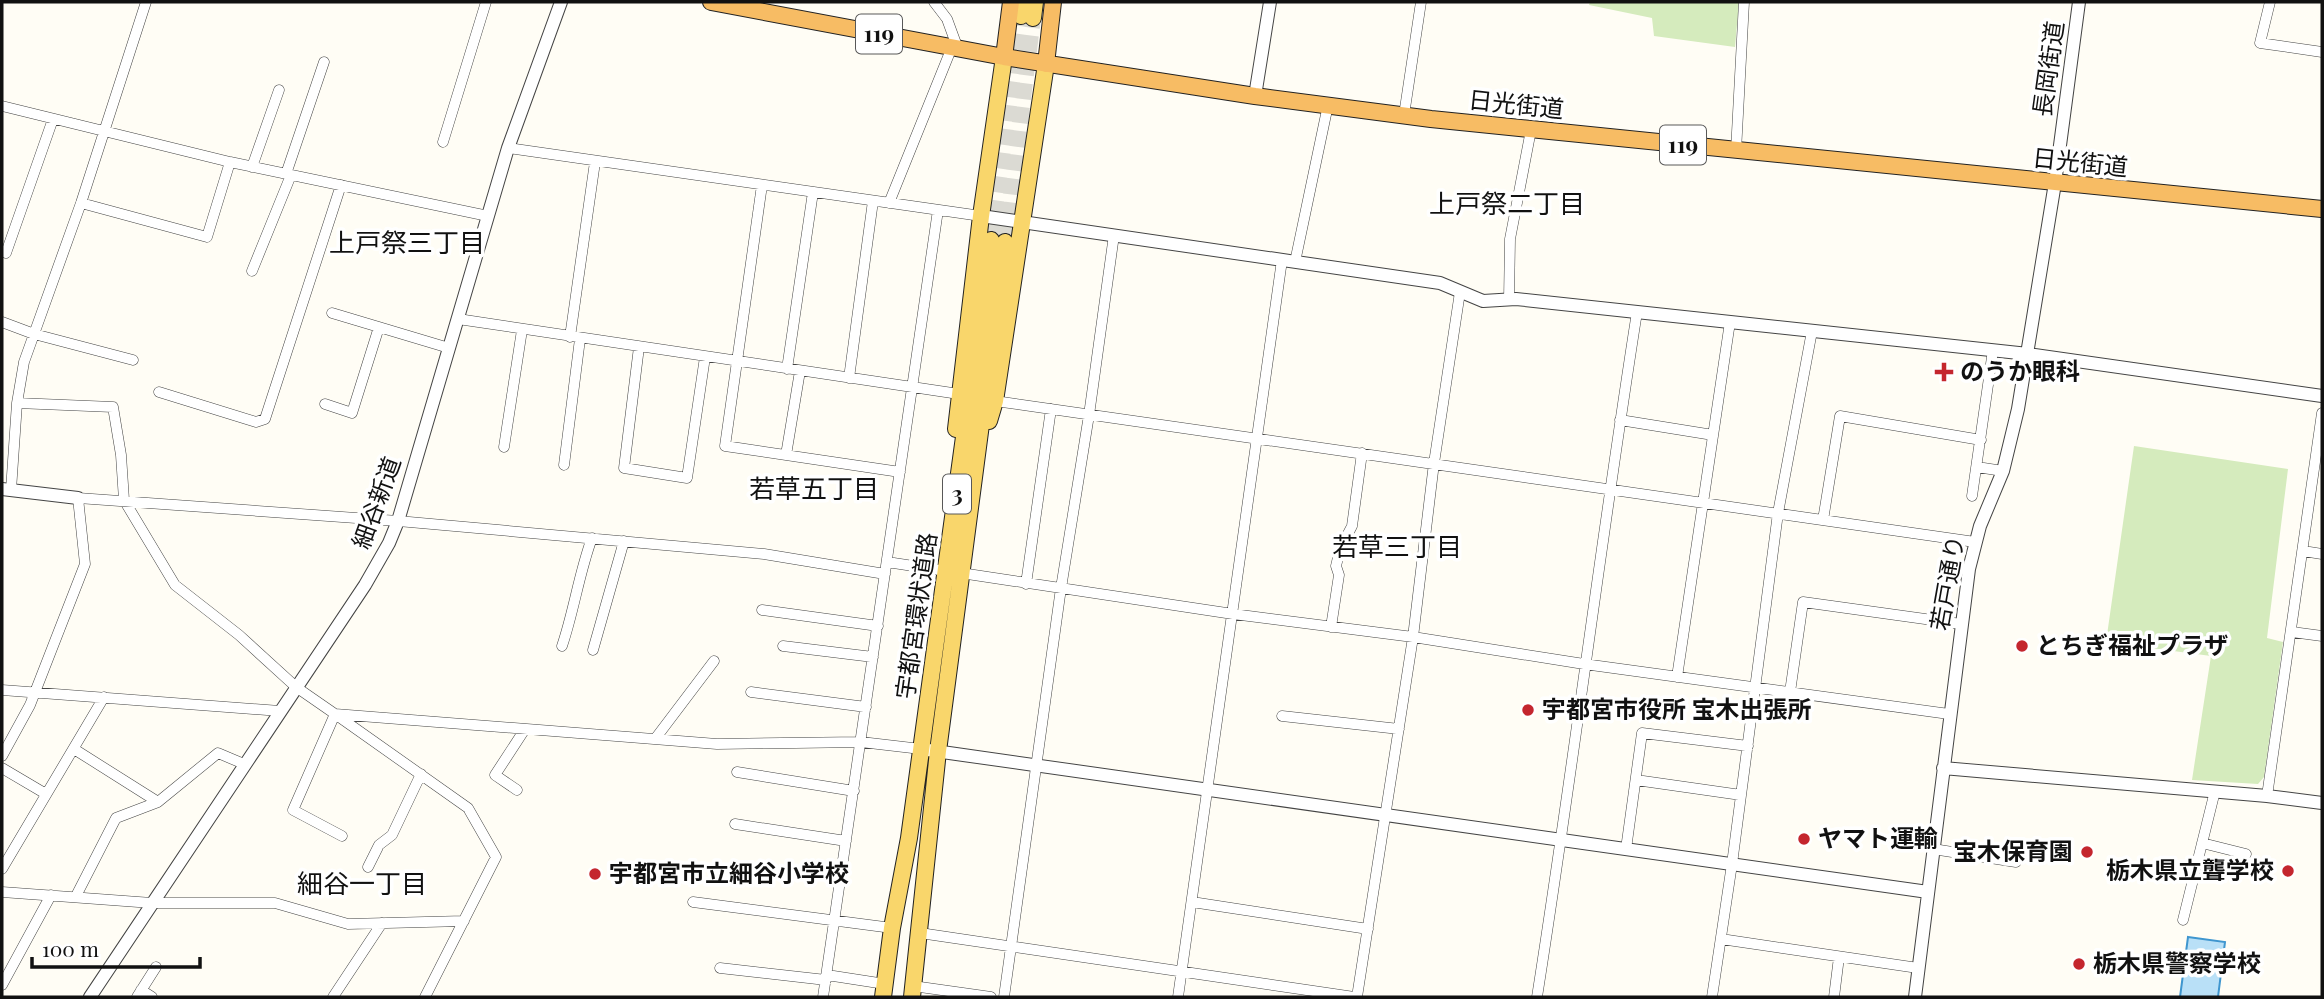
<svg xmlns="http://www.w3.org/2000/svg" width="2324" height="999" font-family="'Playfair Display','Noto Sans JP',serif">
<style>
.green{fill:#d5ebbd}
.water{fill:#b9e0f7;stroke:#3f96cf;stroke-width:2}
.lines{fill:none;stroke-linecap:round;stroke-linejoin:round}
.primary-tunnel{stroke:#dbdad3;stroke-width:16;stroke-dasharray:16 8;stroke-linecap:butt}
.minor-casing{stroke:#444;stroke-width:11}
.tertiary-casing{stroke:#444;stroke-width:14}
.primary-casing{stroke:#222;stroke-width:18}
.trunk-casing{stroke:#222;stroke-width:18}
.minor{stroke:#fff;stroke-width:10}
.tertiary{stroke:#fff;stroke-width:12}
.primary{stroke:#f9d66b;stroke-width:16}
.trunk{stroke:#f7bc64;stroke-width:16}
.poi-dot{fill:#c4262e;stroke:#fff;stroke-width:2.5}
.labels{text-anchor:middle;stroke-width:7;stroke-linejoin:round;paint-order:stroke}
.shield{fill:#fff;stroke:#585858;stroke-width:2}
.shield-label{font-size:23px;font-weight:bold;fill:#111}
.street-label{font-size:24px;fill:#111;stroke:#fff}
.poi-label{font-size:24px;font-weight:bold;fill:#111;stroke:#fff;text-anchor:start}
.neighbourhood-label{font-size:26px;fill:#111;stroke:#fff}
</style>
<rect width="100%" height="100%" fill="#fffdf5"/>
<path class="green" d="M 1590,2 L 1739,2 L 1735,47 L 1654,36 L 1652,18 L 1589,5 Z
M 2134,446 L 2288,469 L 2267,638 L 2283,642 L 2264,777 L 2258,784 L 2192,780 L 2211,656 L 2106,642 Z"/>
<path class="water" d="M 2188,937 L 2225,942 L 2218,997 L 2180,997 Z"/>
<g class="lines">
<path class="primary-tunnel" d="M 991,240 L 1021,16
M 1005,242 L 1033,18"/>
<g class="minor-casing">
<path id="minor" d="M 934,2 L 947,19 L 958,49
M 2270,2 L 2260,43 L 2322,52
M 2,106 L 230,162 L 488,216
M 1404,115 L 1421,2
M 443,142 L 486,2
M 508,148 L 981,216
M 1736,151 L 1744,2
M 252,167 L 279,90
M 286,174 L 324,62
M 762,185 L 725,446 L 900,472
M 81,203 L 207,237 L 230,162
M 889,203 L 952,47
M 6,253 L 53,119
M 1295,262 L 1328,105
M 252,271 L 291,175
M 1509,300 L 1510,239 L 1531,130
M 332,313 L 449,348
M 458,319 L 959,394
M 2,322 L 34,334 L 133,360
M 570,337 L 595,162
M 639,347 L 624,468 L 687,478 L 705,357
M 787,369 L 813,192
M 849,378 L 873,201
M 159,392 L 256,422 L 265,419 L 341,185
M 995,401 L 1975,542
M 17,403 L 113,407 L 121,455 L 124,500 L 175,585 L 239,635 L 296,687 L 335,714 L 717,744 L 861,742 L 921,749
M 325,404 L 352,413 L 379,327
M 1620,420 L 1713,435
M 504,447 L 522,330
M 786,455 L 800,371
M 564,465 L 580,339
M 1977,467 L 2003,471
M 11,490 L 17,403 L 24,362 L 81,203 L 146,2
M 1972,496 L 1993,350
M 1823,520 L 1840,416 L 1981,440
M 2303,551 L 2322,554
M 887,562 L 946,571
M 961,573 L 1233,614 L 1413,637 L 1584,664 L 1949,714
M 1026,584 L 1051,409
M 762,610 L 878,626
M 1331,627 L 1339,575 L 1336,566 L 1340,549 L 1352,526 L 1362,453
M 2292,632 L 2322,636
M 562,646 C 574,611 579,573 592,538
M 783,646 L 873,657
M 593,650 L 624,541
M 1677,677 L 1730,322
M 2,690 L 280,711
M 751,692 L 866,707
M 1790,692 L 1803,602 L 1961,624
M 1282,716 L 1399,729
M 655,739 L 714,661
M 74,749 L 158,802 L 218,753 L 244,764
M 2,756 L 30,705 L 85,564 L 78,498 L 398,521 L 764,554 L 885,574
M 2,768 L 46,794
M 737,772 L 854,791
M 1636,780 L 1741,795
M 517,790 L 495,775 L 525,729
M 2267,796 L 2322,413
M 735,824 L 846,841
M 342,836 L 293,810 L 335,714 L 468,808 L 496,857 L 425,997
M 2202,843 L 2246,854
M 1626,849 L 1642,733 L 1748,746
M 1933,849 L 2016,862
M 368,867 L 379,845 L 392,835 L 421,774
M 2,869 L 104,697
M 2,892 L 152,903 L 275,903 L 348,924 L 464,921
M 76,896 L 116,818 L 158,802
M 693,902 L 892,928
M 1192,902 L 1368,929
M 2183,920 L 2215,791
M 920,933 L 1354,997
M 1721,939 L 1918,968
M 720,968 L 826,980
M 827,975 L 885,984
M 2,985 L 51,895
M 913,986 L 991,997
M 141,990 L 152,997
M 137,997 L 156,967
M 333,997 L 382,923
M 823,997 L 938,210
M 1004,997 L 1061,588 L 1089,415 L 1114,235
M 1178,997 L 1282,260
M 1357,997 L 1413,637 L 1434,463 L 1460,292
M 1537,997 C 1573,769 1601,540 1637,312
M 1712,997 L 1732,864 L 1778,513 L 1812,331
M 1834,997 L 1839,957"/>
</g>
<g class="tertiary-casing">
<path id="tertiary" d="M 1255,96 L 1270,2
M 981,216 L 1440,283 L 1483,301 L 1516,299 L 2028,354 L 2322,396
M 2,489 L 78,498
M 921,749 L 1928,892
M 1943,768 L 2267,796 L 2322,803
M 90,997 L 365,585 L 389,543 L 398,521 L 508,148 L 561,2
M 1915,997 L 1969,569 L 1980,526 L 2003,471 L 2018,409 L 2055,183 L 2079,2"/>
</g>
<g class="primary-casing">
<path id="primary" d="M 1021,16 L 1023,2
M 1033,18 L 1035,2
M 989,421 L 995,401 L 1046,64
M 956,429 L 981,216 L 1004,57
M 883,997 L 892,928 L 909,838 L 991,240
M 912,997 L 938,751 L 1005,242"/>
</g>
<g class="trunk-casing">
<path id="trunk" d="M 711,2 L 1004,57 L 1255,96 L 1431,119 L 2322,209
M 1004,57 L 1011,2
M 1046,64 L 1053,2"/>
</g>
<use href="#minor" class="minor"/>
<use href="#tertiary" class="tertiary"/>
<use href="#primary" class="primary"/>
<use href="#trunk" class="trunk"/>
</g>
<g class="poi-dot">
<path d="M1940.5 361.5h7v7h7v7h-7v7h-7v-7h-7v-7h7z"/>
<circle cx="2022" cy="646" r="7"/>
<circle cx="1528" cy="710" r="7"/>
<circle cx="1804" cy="839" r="7"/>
<circle cx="2087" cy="852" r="7"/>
<circle cx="2288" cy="871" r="7"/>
<circle cx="595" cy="874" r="7"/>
<circle cx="2079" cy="964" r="7"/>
</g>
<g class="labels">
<g class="shield">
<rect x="856" y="14.5" width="46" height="39" rx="5"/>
<rect x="1660" y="125.5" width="46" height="39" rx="5"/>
<rect x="943" y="474.5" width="28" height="39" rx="5"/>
</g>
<g class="shield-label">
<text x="879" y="42">119</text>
<text x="1683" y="153">119</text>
<text x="957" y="502">3</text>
</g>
<g class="street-label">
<text transform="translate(2049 69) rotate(-82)" y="8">長岡街道</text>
<text transform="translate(1516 105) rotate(6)" y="8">日光街道</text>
<text transform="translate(2080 163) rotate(6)" y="8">日光街道</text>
<text transform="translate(377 503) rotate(-70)" y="8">細谷新道</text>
<text transform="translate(1948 583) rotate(-80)" y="8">若戸通り</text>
<text transform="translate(917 616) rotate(-82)" y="8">宇都宮環状道路</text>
</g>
<g class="poi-label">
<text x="1960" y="380">のうか眼科</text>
<text x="2036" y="654">とちぎ福祉プラザ</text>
<text x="1542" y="718">宇都宮市役所 宝木出張所</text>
<text x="1818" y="847">ヤマト運輸</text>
<text x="2073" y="860" text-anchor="end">宝木保育園</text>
<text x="2274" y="879" text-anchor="end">栃木県立聾学校</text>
<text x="609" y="882">宇都宮市立細谷小学校</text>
<text x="2093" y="972">栃木県警察学校</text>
</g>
<g class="neighbourhood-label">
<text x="1507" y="213">上戸祭二丁目</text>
<text x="407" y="252">上戸祭三丁目</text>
<text x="814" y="498">若草五丁目</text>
<text x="1397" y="556">若草三丁目</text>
<text x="362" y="893">細谷一丁目</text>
</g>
</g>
<rect width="2324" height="999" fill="none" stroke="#111111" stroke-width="7"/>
<path d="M32 957v10h168v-10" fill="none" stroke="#111111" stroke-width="3.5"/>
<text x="42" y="957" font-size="21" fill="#111111" stroke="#ffffff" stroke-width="5" paint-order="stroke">100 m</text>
</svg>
